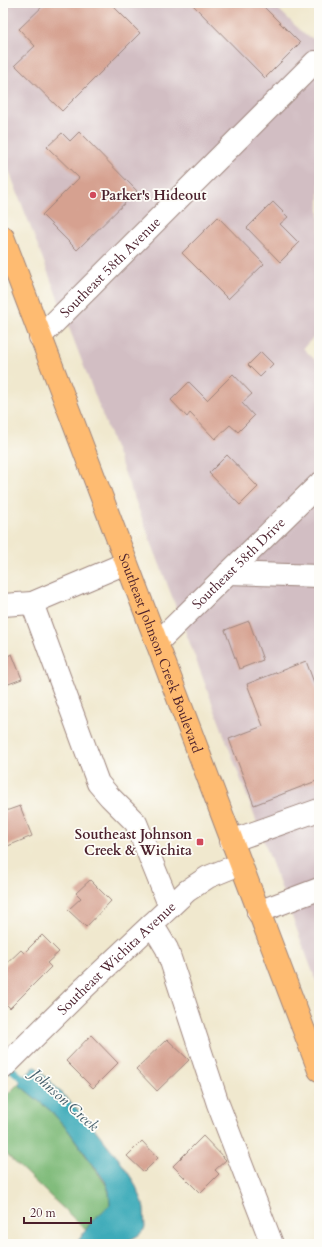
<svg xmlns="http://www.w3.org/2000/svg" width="322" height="1247" font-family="Cardo,serif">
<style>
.industrial{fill:#d2bec3}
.forest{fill:#81bc7b;stroke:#666e53}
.water{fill:#3cabb9;stroke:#436572}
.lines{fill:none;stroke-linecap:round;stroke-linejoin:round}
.stream{stroke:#3cabb9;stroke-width:7}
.building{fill:#d6a190}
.minor-casing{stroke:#9d847c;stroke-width:24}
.major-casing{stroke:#9d847c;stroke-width:24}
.minor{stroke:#fff;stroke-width:22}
.major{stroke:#febb71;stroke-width:22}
.poi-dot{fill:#d1495b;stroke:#fdfcf7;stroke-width:1.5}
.labels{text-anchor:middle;stroke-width:3.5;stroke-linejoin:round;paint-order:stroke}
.poi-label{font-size:14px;font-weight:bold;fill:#4a1f2b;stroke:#fdfcf7;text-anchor:start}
.street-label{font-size:14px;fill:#4a1f2b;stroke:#fdfcf7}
.water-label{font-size:15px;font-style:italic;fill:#445e6b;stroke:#fdfcf7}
</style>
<rect width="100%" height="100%" fill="#fdfcf7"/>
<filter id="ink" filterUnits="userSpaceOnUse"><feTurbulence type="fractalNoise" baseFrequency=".025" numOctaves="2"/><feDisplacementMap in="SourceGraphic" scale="8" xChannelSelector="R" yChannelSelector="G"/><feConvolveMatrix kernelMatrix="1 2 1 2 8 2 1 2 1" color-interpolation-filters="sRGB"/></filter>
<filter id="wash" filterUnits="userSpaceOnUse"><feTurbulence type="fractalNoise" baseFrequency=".012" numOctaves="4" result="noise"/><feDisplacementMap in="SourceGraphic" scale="16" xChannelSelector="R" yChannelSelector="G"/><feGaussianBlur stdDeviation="0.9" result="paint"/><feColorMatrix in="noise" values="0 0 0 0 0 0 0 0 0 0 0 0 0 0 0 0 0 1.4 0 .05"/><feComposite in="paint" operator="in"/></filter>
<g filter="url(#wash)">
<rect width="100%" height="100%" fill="#f0e8ce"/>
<path class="industrial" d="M 3,3 L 272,3 L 303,33 L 319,42 L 319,332 L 303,348 L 319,364 L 319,989 L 189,641 L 3,155 Z"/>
<path class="forest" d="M 18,1084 L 51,1111 L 68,1130 L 107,1186 L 111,1200 L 110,1205 L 92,1221 L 86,1230 L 3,1151 L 3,1099 Z"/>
<path class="water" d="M 35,1066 L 86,1118 L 118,1158 L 134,1182 L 142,1200 L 144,1209 L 145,1228 C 134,1247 96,1244 76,1244 L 92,1221 L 110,1205 L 109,1191 L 105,1181 L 68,1130 L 51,1111 L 18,1084 Z"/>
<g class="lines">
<path class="stream" d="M 8,1066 L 29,1084"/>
</g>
<g id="blocks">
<path class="building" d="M 46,3 L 110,3 L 140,33 L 62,111 L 15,65 L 35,46 L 19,29 Z
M 191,3 L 260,3 L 300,43 L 265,78 Z
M 79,132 L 137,191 L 77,250 L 42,215 L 79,178 L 47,147 L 62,133 L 70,141 Z
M 273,202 L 288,217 L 280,224 L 299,243 L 280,262 L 247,228 Z
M 218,217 L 264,264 L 228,299 L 182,253 Z
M 261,352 L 273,364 L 260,377 L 248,365 Z
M 233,374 L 252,394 L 242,403 L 254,416 L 238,432 L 230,425 L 215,439 L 190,413 L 187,417 L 171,400 L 189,382 L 207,400 Z
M 227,455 L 258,487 L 240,505 L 209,473 Z
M 249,621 L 263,660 L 239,669 L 225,630 Z
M 12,654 L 22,679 L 3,686 L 3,658 Z
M 306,661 L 319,696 L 319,780 L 254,805 L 229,739 L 263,726 L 247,684 Z
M 20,806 L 32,836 L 3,848 L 3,812 Z
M 90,880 L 111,901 L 86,927 L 68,910 L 81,898 L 76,893 Z
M 42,935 L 59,952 L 47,963 L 51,967 L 10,1008 L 3,1001 L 3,967 L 21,950 L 24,953 Z
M 91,1035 L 118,1063 L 93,1088 L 66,1061 Z
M 167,1039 L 189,1060 L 157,1091 L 136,1069 Z
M 203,1136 L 226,1160 L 215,1170 L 219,1174 L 200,1193 L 173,1166 Z
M 142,1141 L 158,1158 L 144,1172 L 127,1156 Z"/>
</g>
</g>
<g filter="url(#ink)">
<use href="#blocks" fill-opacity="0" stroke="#9d847c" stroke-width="1"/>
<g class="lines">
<g class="minor-casing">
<g id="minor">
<path id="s1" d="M 40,337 L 315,62"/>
<path d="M 228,573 L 319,576"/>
<path d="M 32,603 L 98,783 L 110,797 L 136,823 L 170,907"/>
<path d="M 3,605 L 32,603 L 126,563"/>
<path id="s2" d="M 157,643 L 319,484"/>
<path d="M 231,841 L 319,810"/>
<path d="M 258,912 L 319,889"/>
<path d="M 152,924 L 167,949 L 218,1104 L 272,1244"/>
<path id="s3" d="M 3,1068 L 83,989 L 187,891 L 208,877 L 240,864"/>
</g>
</g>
<g class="major-casing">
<g id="major">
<path id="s4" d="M 3,237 L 319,1070"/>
</g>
</g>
<use href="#minor" class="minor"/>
<use href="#major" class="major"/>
</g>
</g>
<g class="poi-dot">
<circle cx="93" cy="195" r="4"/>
<rect x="196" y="838" width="8" height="8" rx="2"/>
</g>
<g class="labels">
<g class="poi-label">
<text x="101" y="200">Parker's Hideout</text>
<text x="192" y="839" text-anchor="end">Southeast Johnson<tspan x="192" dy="16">Creek &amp; Wichita</tspan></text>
</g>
<g class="street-label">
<text dy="5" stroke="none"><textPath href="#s1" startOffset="99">Southeast 58th Avenue</textPath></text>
<text dy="5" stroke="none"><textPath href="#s2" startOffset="114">Southeast 58th Drive</textPath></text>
<text dy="5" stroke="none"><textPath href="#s4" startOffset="445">Southeast Johnson Creek Boulevard</textPath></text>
<text dy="5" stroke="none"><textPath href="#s3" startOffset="158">Southeast Wichita Avenue</textPath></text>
</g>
<g class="water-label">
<text transform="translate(65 1100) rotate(42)" y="5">Johnson Creek</text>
</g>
</g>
<rect width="322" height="1247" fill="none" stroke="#fdfcf7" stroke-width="16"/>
<path d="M24 1217v6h67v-6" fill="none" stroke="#4a1f2b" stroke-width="2"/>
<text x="30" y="1217" font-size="12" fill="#4a1f2b" stroke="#fdfcf7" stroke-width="3" paint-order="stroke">20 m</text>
</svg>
